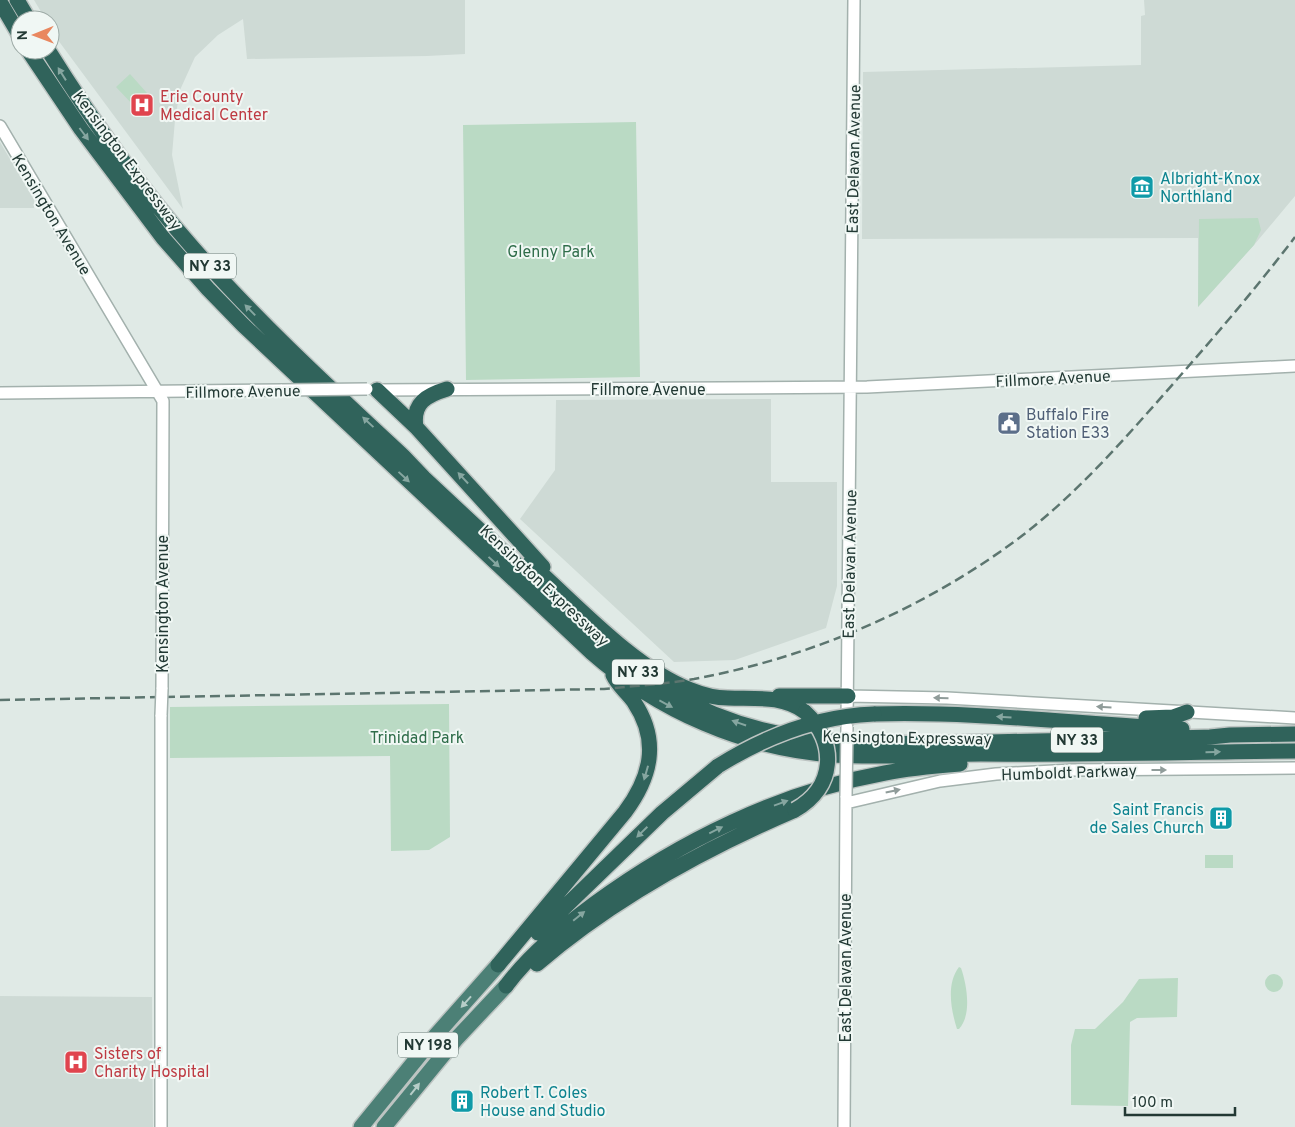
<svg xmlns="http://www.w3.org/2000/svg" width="1295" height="1127" font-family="Overpass,sans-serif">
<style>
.built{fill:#cedad5}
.green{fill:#badac4}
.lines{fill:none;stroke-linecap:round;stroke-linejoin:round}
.tertiary-casing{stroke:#a3b1ad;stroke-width:14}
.trunk-casing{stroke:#bdc4c2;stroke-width:18}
.motorway-casing{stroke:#bdc4c2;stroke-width:18}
.tertiary{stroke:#fff;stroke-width:11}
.trunk{stroke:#4c8076;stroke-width:15}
.motorway{stroke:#30635b;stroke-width:15}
.rail{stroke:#5c756f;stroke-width:2.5;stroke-dasharray:10 5;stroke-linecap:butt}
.tertiary-bridge-casing{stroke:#a3b1ad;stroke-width:14;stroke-linecap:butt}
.motorway-bridge-casing{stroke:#bdc4c2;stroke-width:18;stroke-linecap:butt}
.tertiary-bridge{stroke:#fff;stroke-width:11}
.motorway-bridge{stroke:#30635b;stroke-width:15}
.oneway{fill:#86a6a0}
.oneway2{fill:#909c9a}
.oneway3{fill:#b7cdc8}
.labels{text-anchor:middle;stroke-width:4;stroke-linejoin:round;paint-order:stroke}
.shield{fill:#f0f7f4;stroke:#60726e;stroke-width:1}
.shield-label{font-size:15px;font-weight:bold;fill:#223934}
.health-label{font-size:16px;fill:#be3a42;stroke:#f0f7f4;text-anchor:start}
.street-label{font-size:16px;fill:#223934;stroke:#f0f7f4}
.culture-label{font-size:16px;fill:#0d838f;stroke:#f0f7f4;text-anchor:start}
.park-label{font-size:16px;fill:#2f6d4a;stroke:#f0f7f4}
.service-label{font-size:16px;fill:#4e5e75;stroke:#f0f7f4;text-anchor:start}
</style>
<rect width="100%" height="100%" fill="#e0eae6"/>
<path class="built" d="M 34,0 L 465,0 L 465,54 L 427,56 L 247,59 L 243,19 L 218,35 L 195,57 L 180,90 L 175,120 L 172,155 L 183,209 L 55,36 L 50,27 L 50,20 L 46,20 Z
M 1144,0 L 1295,0 L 1295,196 L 1254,245 L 1198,307 L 1198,238 L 862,239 L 863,72 L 1141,65 L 1141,16 L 1145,15 Z
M 0,142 L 34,200 L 34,208 L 0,208 Z
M 771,399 L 771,482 L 837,482 L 837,586 L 826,628 L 735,660 L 674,662 L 520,519 L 555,470 L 556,400 Z
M 0,996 L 152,997 L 153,1127 L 0,1127 Z"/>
<path class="green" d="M 130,74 L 147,93 L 134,106 L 116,87 Z
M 636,122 L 640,377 L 466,380 L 463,125 Z
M 1258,218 L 1261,230 L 1254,245 L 1198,307 L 1199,219 Z
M 449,704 L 450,837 L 429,850 L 391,851 L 390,756 L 170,758 L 170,707 Z
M 1205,855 L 1233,855 L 1233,868 L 1205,868 Z
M 959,967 L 961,968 C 967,985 972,1015 959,1029 L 957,1029 C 951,1010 946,984 959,967 Z
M1265 983a9 9 0 1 1 18 0a9 9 0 1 1-18 0Z
M 1178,978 L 1177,1017 L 1137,1018 L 1130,1022 L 1128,1106 L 1071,1105 L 1071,1045 L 1075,1029 L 1095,1029 L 1123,1002 L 1139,979 Z"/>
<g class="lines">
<g class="tertiary-casing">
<path id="tertiary" d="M 0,126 L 163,401 L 162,689
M 374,390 L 867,387 L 1295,366
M 0,393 L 282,390
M 848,696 L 947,698 L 1295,718
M 847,723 L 854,0
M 846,803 L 940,781 L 996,774 L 1072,770 L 1295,768
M 161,1127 L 161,715
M 844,1127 L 846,796"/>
</g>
<g class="trunk-casing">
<path id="trunk" d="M 361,1127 L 436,1035 L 498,965
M 384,1127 L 457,1038 L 506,986"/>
</g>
<g class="motorway-casing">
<path id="motorway" d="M 17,0 L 29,20
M 0,2 L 20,36
M 28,50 L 81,129 L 163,238 L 208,289 L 243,325 L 591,652 C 658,711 745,749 834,755 C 883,758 932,754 981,754 C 1086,755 1190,752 1295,751
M 48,50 C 91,119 139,187 193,248 C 258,322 331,389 403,456 L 424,478 C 464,515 503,552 543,589 C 583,626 622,664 669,692 C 774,753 874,744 990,742 C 1064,740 1137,739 1210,737 L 1230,735 L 1295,734
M 377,390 L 416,427 L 543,567
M 416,427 C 412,403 427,395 447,389
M 530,563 C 576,604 634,668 691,690 C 703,695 715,698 728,698 C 755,699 782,695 805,712
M 779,696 L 848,696
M 874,714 C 976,711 1079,724 1182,729
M 1146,718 L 1173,717 L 1187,712
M 538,933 L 662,813 L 718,766
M 537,964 C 614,898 702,850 795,810
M 498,965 L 625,812 C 651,777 660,741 634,702 C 627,692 618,686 613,675
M 506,986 C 530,954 562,928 594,904 C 680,841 780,792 885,773 C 910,768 935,766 960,764"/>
</g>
<use href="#tertiary" class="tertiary"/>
<use href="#trunk" class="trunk"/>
<use href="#motorway" class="motorway"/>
<path class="rail" d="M 0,700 L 604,689 C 634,686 665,684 694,679 C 812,657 927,608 1023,535 C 1076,494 1121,443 1165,393 C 1210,342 1254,291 1295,237"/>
<g class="tertiary-bridge-casing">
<path id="tertiary-bridge" d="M 282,390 L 367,389
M 161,715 L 162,689
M 846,796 L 847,727"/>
</g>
<g class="motorway-bridge-casing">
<path id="motorway-bridge" d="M 718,766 C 766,736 817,716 874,714
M 795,810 C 835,788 838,742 805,712"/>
</g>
<use href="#tertiary-bridge" class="tertiary-bridge"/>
<use href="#motorway-bridge" class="motorway-bridge"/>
</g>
<defs><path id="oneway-solid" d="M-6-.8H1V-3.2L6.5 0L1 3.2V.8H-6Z" transform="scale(1.25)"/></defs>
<g class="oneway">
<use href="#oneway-solid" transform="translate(62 74) rotate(-122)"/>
<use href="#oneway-solid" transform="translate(84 134) rotate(53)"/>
<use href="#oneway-solid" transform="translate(250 310) rotate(-134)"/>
<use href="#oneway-solid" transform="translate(368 422) rotate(-137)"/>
<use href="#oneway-solid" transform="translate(404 477) rotate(43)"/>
<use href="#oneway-solid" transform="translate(463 478) rotate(-133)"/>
<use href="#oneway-solid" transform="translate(494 562) rotate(43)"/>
<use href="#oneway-solid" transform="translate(666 704) rotate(28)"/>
<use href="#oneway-solid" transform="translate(1004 717) rotate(-177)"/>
<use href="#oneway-solid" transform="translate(739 723) rotate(-161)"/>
<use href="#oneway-solid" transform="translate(1213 752) rotate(-1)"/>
<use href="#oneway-solid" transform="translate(646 773) rotate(106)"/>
<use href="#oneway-solid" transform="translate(781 803) rotate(-20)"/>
<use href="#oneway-solid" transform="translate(716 830) rotate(-26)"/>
<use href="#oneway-solid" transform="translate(642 832) rotate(136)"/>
<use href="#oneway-solid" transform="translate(579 916) rotate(-39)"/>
</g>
<g class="oneway2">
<use href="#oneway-solid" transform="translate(941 698) rotate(-179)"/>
<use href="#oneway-solid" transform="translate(1104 707) rotate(-177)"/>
<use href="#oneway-solid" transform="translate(1159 770)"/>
<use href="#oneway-solid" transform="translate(893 791) rotate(-12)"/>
</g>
<g class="oneway3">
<use href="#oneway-solid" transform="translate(466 1002) rotate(132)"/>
<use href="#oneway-solid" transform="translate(415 1089) rotate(-52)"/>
</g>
<defs>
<g id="hospital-square" transform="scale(1.25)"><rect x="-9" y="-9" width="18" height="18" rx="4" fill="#e0444e" stroke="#f0f7f4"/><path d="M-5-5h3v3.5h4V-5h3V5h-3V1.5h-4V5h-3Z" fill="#fff"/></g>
<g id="museum-square" transform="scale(1.25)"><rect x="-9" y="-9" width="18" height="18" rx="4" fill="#0f9aa8" stroke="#f0f7f4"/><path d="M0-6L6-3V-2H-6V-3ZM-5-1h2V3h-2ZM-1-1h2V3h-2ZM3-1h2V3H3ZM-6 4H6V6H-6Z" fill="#fff"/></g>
<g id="civic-square" transform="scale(1.25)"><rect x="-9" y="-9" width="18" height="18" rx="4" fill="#5c6f8a" stroke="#f0f7f4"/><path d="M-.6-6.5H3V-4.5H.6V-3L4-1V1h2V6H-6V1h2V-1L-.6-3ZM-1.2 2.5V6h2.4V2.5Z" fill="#fff"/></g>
<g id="building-square" transform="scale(1.25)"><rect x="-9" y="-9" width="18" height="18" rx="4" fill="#0f9aa8" stroke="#f0f7f4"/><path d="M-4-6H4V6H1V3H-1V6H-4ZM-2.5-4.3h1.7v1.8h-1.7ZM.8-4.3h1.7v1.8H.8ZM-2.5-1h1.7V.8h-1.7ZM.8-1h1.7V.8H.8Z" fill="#fff"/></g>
</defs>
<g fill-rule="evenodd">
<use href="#hospital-square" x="142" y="105"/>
<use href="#museum-square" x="1142" y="187"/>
<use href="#civic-square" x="1009" y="423"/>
<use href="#building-square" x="1221" y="818"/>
<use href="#hospital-square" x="76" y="1062"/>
<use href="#building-square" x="462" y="1101"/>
</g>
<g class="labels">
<g class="shield">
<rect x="184" y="253.5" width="52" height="25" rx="4"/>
<rect x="612" y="659.5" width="52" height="25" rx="4"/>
<rect x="1051" y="727.5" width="52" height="25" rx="4"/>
<rect x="398" y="1032.5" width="60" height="25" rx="4"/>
</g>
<g class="shield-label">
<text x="210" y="271">NY 33</text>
<text x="638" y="677">NY 33</text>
<text x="1077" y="745">NY 33</text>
<text x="428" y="1050">NY 198</text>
</g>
<g class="health-label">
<text x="160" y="102">Erie County<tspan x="160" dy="18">Medical Center</tspan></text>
<text x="94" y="1059">Sisters of<tspan x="94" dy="18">Charity Hospital</tspan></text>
</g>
<g class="street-label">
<text transform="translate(853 159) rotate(-89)" y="6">East Delavan Avenue</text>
<text transform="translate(128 160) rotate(53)" y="6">Kensington Expressway</text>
<text transform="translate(52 214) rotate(59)" y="6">Kensington Avenue</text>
<text transform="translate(1053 378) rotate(-3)" y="6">Fillmore Avenue</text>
<text x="648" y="395">Fillmore Avenue</text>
<text transform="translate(243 391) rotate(-1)" y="6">Fillmore Avenue</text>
<text transform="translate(849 564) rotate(-89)" y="6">East Delavan Avenue</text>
<text transform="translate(545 585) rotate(43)" y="6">Kensington Expressway</text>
<text transform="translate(162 604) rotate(-90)" y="6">Kensington Avenue</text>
<text transform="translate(907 737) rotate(1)" y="6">Kensington Expressway</text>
<text transform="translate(1069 772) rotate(-2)" y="6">Humboldt Parkway</text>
<text transform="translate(845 968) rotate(-90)" y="6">East Delavan Avenue</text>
</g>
<g class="culture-label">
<text x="1160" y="184">Albright-Knox<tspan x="1160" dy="18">Northland</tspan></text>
<text x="1204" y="815" text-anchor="end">Saint Francis<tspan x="1204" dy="18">de Sales Church</tspan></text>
<text x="480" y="1098">Robert T. Coles<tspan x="480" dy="18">House and Studio</tspan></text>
</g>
<g class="park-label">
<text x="551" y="257">Glenny Park</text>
<text x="417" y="743">Trinidad Park</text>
</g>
<g class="service-label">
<text x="1026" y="420">Buffalo Fire<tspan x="1026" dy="18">Station E33</tspan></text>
</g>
</g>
<g transform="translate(35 35) rotate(269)"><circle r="24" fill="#f0f7f4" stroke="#9eaba7"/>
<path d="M0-4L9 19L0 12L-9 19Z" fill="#e9875f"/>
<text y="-8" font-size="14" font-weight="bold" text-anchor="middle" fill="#223934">N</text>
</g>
<path d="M1125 1107v8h110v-8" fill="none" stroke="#223934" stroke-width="2.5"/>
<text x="1132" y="1107" font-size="15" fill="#223934" stroke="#f0f7f4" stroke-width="4" paint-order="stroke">100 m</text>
</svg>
